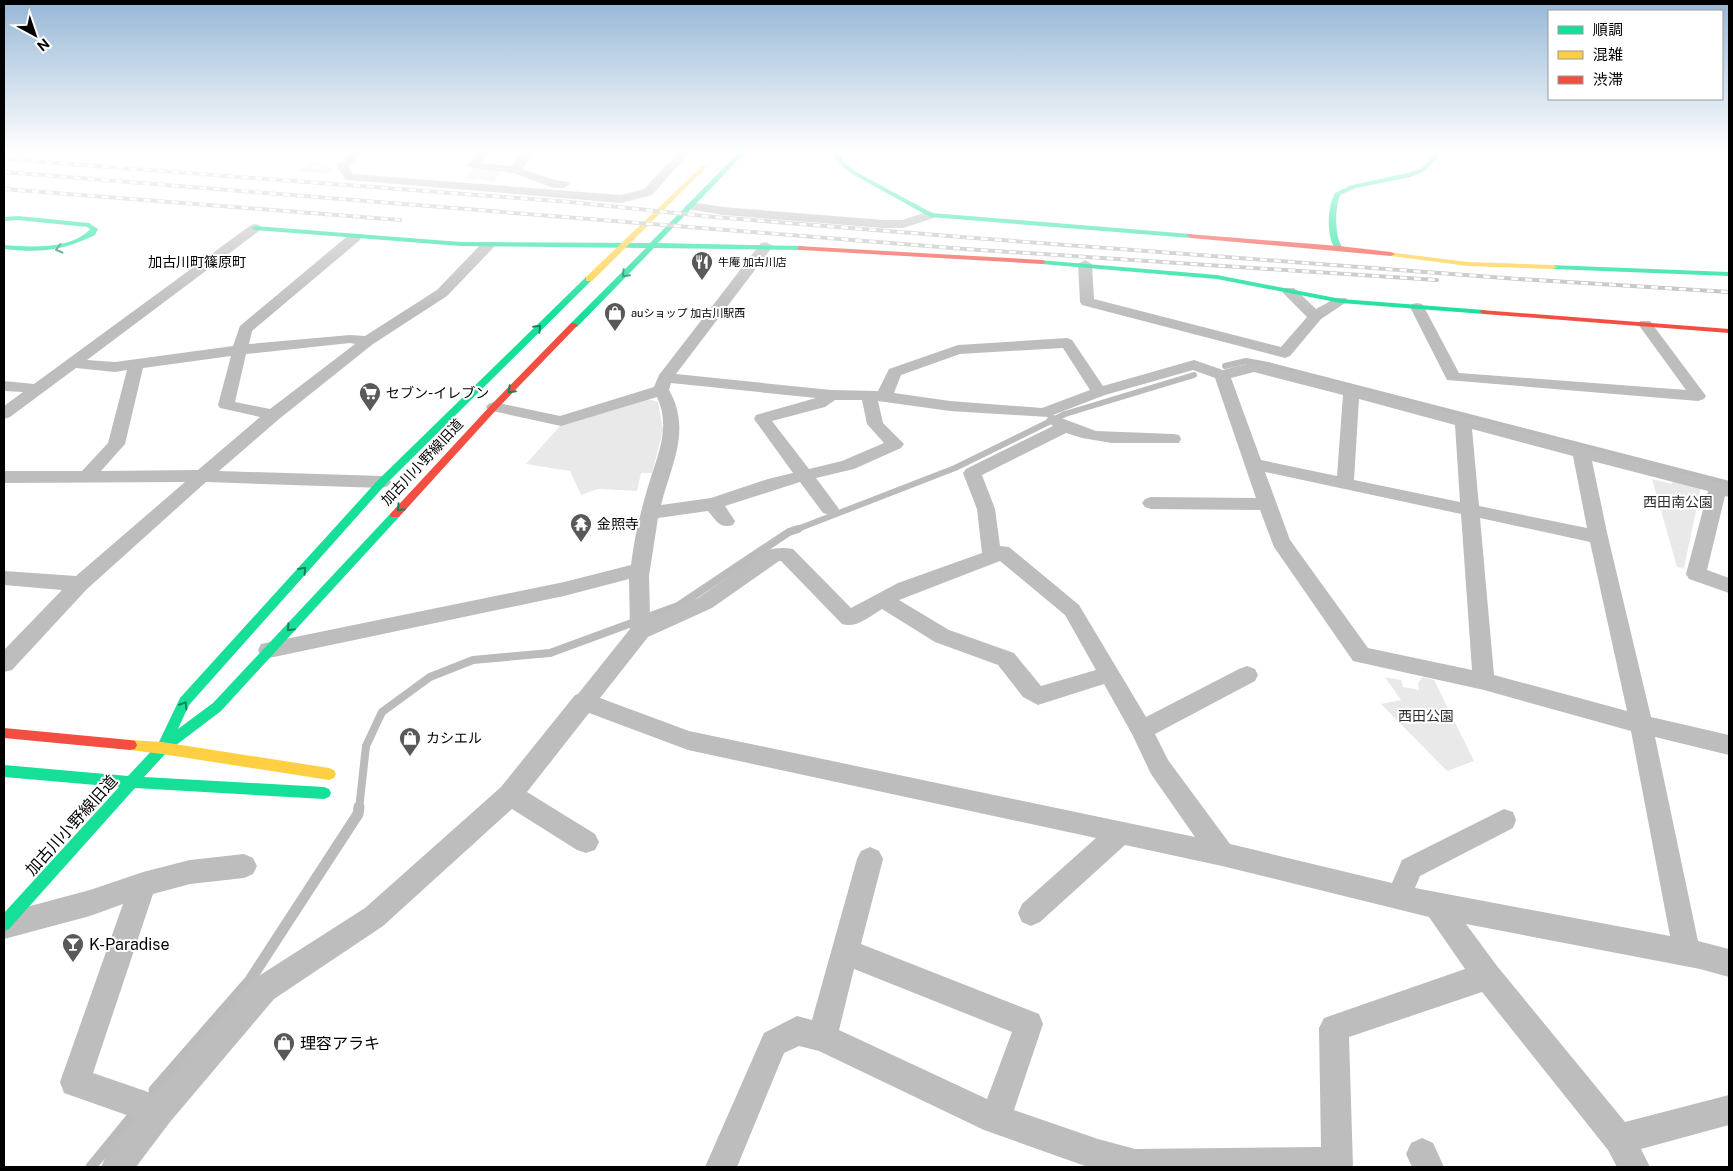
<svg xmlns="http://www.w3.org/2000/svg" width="1733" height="1171" font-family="'Public Sans','Noto Sans JP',sans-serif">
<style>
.green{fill:#e9e9e9}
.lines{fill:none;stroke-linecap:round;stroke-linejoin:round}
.stream-far2{stroke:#bbb;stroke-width:6}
.stream-far1{stroke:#bbb;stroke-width:8}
.stream{stroke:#bbb;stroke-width:11}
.street{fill:#bdbdbd;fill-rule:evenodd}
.fast{fill:#16e098;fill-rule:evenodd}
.slow{fill:#ffcf43;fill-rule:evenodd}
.jam{fill:#f24e42;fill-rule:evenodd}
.rail-casing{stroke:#bdbdbd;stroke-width:4}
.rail{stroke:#fff;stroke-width:2.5;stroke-dasharray:7;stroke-linecap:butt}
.oneway{stroke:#0d865b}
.labels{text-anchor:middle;stroke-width:4;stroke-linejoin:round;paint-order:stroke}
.far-poi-label{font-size:11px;fill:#000;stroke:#fff;text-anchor:start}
.far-quarter-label{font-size:14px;fill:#000;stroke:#fff}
.poi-label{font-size:14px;fill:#000;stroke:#fff;text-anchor:start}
.street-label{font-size:14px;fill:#000;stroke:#fff}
.park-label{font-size:14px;fill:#2e2e2e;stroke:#fff}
.near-street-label{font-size:16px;fill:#000;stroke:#fff}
.near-poi-label{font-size:16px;fill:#000;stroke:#fff;text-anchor:start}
</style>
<rect width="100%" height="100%" fill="#fff"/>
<path class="green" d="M 310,162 L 327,163 L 337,173 L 298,172 Z
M 475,166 L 503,170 L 493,182 L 480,179 L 463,180 Z
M 648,399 L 658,402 L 663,430 L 652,473 L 641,473 L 637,491 L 598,489 L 581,495 L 570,471 L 526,464 L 560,426 Z
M 1652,479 L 1672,484 L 1673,480 L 1701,487 L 1684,568 L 1677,567 Z
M 1385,677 L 1401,680 L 1403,687 L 1419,690 L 1418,683 L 1423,677 L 1434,680 L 1474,761 L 1447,771 L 1381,704 L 1401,700 Z"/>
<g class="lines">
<path class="stream-far2" d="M 1225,366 L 1246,361 L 1268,365 L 1729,484
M 795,530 L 955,468 L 1065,414 L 1194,375"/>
<path class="stream-far1" d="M 359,809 L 366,746 L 382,712 L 430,677 L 473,660 L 550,653 L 678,606 L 789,532 L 798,529"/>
<path class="stream" d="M 154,1090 L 250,980 L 358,814 L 359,807
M 91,1167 L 132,1117"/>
<path class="street" d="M 353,151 L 366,151 L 348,166 L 353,174 L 621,195 L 644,189 L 679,151 L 691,151 L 652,195 L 621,203 L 349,180 L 345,179 L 336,165 Z
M 480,151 L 492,151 L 481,163 L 512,166 L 523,151 L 535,151 L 522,169 L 555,180 L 568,182 L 570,184 L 564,188 L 554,188 L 513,173 L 469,167 L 467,165 Z
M 691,202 L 723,207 L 884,220 L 902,220 L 930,211 L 936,215 L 934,218 L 903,228 L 884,228 L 723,215 L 687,209 L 685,206 Z
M 255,224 L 259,225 L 261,228 L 259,231 L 87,360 L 115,362 L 233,346 L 240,326 L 350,234 L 360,234 L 361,237 L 360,240 L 252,331 L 249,344 L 350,335 L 365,336 L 437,290 L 483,242 L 493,242 L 495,245 L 493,248 L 447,296 L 373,344 L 279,419 L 219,471 L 382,476 L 388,478 L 391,482 L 388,486 L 382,488 L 206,482 L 87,589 L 12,670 L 4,672 L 4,650 L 62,590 L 4,585 L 4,571 L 76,576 L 185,482 L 4,483 L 4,471 L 82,471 L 108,443 L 127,370 L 115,372 L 76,368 L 10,417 L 4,419 L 4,406 L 23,392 L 4,391 L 4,381 L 34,384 L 251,225 ZM 350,343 L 355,344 L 270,409 L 235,402 L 246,354 ZM 231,356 L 218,405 L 220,408 L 260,417 L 198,470 L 101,471 L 125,444 L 143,368 Z
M 766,242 L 773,246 L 676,374 L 831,390 L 878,391 L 889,369 L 958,345 L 1067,338 L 1072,340 L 1103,386 L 1194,360 L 1223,370 L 1254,362 L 1729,485 L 1729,497 L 1725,496 L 1707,570 L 1729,578 L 1729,593 L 1689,579 L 1686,574 L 1708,491 L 1592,461 L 1608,537 L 1651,717 L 1729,735 L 1729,755 L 1655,737 L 1698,941 L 1729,949 L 1729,977 L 1700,969 L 1466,924 L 1497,966 L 1625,1122 L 1729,1095 L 1729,1125 L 1641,1149 L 1650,1167 L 1617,1167 L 1608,1150 L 1482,992 L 1349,1037 L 1353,1167 L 1088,1167 L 984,1130 L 819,1051 L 799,1046 L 784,1053 L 737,1167 L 705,1167 L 764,1033 L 797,1016 L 812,1020 L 857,859 L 861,851 L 870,847 L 879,851 L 883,859 L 861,944 L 1039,1014 L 1043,1024 L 1014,1110 L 1098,1139 L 1135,1149 L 1321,1147 L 1319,1028 L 1324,1018 L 1465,969 L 1429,917 L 1222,866 L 1125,845 L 1040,922 L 1031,926 L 1022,922 L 1018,913 L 1022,904 L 1096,838 L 688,750 L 589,713 L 527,792 L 595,834 L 599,842 L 595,850 L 586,853 L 577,850 L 512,809 L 383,926 L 274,999 L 170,1122 L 136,1167 L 101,1167 L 106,1156 L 135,1118 L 64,1093 L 60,1082 L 123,904 L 90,916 L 4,939 L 4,913 L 90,890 L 143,872 L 190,860 L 244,854 L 253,858 L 257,866 L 253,874 L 244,878 L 190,884 L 153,894 L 93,1073 L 154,1094 L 254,979 L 365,908 L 501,787 L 575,695 L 578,694 L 630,629 L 629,579 L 564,596 L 269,658 L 261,656 L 258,650 L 261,644 L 564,582 L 631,565 C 634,539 640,514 647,490 C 656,458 672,429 657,397 L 561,426 L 488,410 L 486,407 L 488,404 L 494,402 L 560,416 L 654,387 L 659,375 L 761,243 ZM 1063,348 L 1090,390 L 1042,408 L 950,401 L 894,393 L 901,375 L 960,354 ZM 1193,370 L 1215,378 L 1256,498 L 1151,497 L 1145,499 L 1142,503 L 1145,507 L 1151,509 L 1260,510 L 1274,547 L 1353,661 L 1484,690 L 1631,731 L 1670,936 L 1415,888 L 1420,876 L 1513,828 L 1516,820 L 1513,812 L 1504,809 L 1402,860 L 1392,883 L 1230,844 L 1168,760 L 1155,734 L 1255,681 L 1258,675 L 1255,669 L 1247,666 L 1239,669 L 1146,717 L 1079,605 L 1009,547 L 1000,546 L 995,509 L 982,475 L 1066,433 L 1082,438 L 1112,443 L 1179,443 L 1181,439 L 1179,435 L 1173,434 L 1096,431 L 1053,415 L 1105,395 ZM 1254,372 L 1343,395 L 1337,476 L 1261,460 L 1231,378 ZM 671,383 L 816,398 L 756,415 L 754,419 L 793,473 L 768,479 L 711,498 L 661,505 C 671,465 692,430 669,390 ZM 1359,399 L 1455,425 L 1460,502 L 1354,480 ZM 835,400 L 862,400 L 867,424 L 884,443 L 842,461 L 809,469 L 772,421 L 825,407 ZM 878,401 L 950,411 L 1048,417 L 1046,420 L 1053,426 L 966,469 L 963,473 L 977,509 L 982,553 L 898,583 L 851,608 L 793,549 C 784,547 776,548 767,550 L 698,598 L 650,618 L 649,576 L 658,518 L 708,511 C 716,520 719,529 733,525 L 735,521 L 725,506 L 800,482 L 823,513 L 830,515 L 837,513 L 839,509 L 816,478 L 854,469 L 901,448 L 904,444 L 883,423 ZM 1472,429 L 1573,456 L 1587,528 L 1479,506 ZM 1265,472 L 1461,514 L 1472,670 L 1368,648 L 1290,540 ZM 1480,518 L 1590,542 L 1627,711 L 1494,675 ZM 779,561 L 781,561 L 842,624 C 856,629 870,616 882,609 L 935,642 L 998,665 L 1023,697 L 1038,705 L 1104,684 L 1132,734 L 1151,774 L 1195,837 L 689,731 L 600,698 L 648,637 L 712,608 ZM 1000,561 L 1065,615 L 1096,670 L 1041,686 L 1014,653 L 949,630 L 899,600 ZM 854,969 L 1012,1032 L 987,1099 L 839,1030 Z
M 1085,260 L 1092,264 L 1094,299 L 1281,347 L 1307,317 L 1284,294 L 1282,291 L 1284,288 L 1294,288 L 1316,309 L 1336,298 L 1346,298 L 1348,301 L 1321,319 L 1290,356 L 1285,358 L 1082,305 L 1080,302 L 1078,264 Z
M 1417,303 L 1422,304 L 1424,307 L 1459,373 L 1686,390 L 1638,324 L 1640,321 L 1650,321 L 1706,396 L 1704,399 L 1698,401 L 1447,380 L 1410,307 L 1412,304 Z
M 1422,1138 L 1433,1143 L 1444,1167 L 1412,1167 L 1406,1154 L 1411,1143 Z"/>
<path class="fast" d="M 740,151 L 747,151 L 658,243 L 801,246 L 804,246 L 804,250 L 654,248 L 577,327 L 571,327 L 571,323 L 646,248 L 461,246 L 255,230 L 251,228 L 255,226 L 461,242 L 650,243 Z
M 830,151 L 836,151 L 846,164 L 858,173 L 932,213 L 1191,234 L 1195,236 L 1191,238 L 930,217 L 854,175 L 842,166 Z
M 1437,151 L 1443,151 L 1425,171 L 1410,177 L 1356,188 L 1340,195 C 1335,208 1334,237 1343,248 L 1336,250 C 1326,237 1327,207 1335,193 L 1352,185 L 1408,173 L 1421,169 Z
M 18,216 L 89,223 L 98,229 L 95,235 C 62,251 40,253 4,249 L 4,245 C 28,247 72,250 90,229 L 87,227 L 18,220 L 4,221 L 4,217 Z
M 1039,260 L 1217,275 L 1341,299 L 1484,310 L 1488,312 L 1484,314 L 1341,303 L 1217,279 L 1042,264 L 1039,264 Z
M 1550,265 L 1729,272 L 1729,276 L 1553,269 L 1549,267 Z
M 586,277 L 593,279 L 386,484 L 189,705 L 178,729 L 213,703 L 391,513 L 399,513 L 400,515 L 399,517 L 221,711 L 167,752 L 144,777 L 324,787 L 329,789 L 331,793 L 329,797 L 324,799 L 135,788 L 9,929 L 4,931 L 4,913 L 119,787 L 4,777 L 4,765 L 128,776 L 158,744 L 180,698 L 378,480 Z"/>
<path class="slow" d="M 703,165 L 708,166 L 592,281 L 586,281 L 586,277 Z
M 1388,252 L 1468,262 L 1553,265 L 1557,267 L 1553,269 L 1468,266 L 1391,256 L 1387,254 Z
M 130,740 L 162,742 L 329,768 L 334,770 L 336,774 L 334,778 L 329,780 L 162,754 L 130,750 L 125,749 L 123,745 L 125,741 Z"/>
<path class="jam" d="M 1188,234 L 1339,246 L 1391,252 L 1395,254 L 1391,256 L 1191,238 L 1187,236 Z
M 798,246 L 1042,260 L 1046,262 L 1042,264 L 801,250 L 798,250 Z
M 1481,310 L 1729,329 L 1729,333 L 1484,314 L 1480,312 Z
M 571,323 L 574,323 L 578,325 L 497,409 L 399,517 L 391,517 L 390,515 L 391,513 L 491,405 Z
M 4,728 L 130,740 L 135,741 L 137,745 L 135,749 L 130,750 L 4,738 Z"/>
<g class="rail-casing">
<path id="rail" d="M 4,159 L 570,202 L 714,217 L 974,238 L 1518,279 L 1729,292
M 4,172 L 965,249 L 1437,280
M 4,189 L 400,220"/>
</g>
<use href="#rail" class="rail"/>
</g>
<defs><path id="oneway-chevron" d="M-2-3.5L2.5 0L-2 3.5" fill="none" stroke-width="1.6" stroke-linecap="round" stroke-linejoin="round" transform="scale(1.25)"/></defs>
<g class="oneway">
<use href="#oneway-chevron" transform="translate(59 249) rotate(166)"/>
<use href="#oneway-chevron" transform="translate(625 274) rotate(135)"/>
<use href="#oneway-chevron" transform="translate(538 328) rotate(-45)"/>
<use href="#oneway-chevron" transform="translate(511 390) rotate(135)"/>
<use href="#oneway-chevron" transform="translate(400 508) rotate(133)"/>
<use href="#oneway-chevron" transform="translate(303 570) rotate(-48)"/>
<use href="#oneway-chevron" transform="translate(290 628) rotate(133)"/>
<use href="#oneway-chevron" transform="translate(184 705) rotate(-58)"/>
</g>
<linearGradient id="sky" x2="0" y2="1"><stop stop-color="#96b7d6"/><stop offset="0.48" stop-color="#fff"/><stop offset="1" stop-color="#fff" stop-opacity="0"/></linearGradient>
<rect width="1733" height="315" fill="url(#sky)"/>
<defs>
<g id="restaurant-pin" transform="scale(1.125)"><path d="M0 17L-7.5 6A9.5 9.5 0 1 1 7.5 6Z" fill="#595959" stroke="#fff"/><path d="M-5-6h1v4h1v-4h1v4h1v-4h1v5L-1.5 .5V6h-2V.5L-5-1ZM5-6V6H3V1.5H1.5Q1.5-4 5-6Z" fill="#fff"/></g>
<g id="shop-pin" transform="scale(1.125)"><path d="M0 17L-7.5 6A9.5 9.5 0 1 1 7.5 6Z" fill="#595959" stroke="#fff"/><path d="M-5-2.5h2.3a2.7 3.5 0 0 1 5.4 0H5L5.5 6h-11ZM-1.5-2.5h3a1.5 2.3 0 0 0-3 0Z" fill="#fff"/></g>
<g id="supermarket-pin" transform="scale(1.125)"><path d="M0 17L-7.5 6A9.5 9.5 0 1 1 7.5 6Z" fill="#595959" stroke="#fff"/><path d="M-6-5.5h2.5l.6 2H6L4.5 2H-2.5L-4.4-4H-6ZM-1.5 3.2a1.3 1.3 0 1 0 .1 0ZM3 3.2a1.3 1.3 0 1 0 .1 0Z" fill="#fff"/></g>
<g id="temple-pin" transform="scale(1.125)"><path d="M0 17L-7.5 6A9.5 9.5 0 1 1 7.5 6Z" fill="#595959" stroke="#fff"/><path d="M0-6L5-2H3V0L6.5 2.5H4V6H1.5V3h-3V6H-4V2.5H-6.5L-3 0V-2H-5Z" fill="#fff"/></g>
<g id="bar-pin" transform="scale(1.125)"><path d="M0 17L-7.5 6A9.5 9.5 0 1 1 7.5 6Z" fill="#595959" stroke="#fff"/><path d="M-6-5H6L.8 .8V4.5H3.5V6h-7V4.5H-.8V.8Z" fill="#fff"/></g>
</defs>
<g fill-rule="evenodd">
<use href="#restaurant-pin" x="702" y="262"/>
<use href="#shop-pin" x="615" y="313"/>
<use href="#supermarket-pin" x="370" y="393"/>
<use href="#temple-pin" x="581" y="524"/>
<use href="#shop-pin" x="410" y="738"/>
<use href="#bar-pin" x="73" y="944"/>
<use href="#shop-pin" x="284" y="1043"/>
</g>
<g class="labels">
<g class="far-poi-label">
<text x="718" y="266">牛庵 加古川店</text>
<text x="631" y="317">auショップ 加古川駅西</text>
</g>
<g class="far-quarter-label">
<text x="197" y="267">加古川町篠原町</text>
</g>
<g class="poi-label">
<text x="386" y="398">セブン-イレブン</text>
<text x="597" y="529">金照寺</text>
<text x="426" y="743">カシエル</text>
</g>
<g class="street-label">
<text transform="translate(422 462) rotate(-47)" y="5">加古川小野線旧道</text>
</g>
<g class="park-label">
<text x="1678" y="507">西田南公園</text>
<text x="1426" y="721">西田公園</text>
</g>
<g class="near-street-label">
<text transform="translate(71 825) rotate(-48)" y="6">加古川小野線旧道</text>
</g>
<g class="near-poi-label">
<text x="89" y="950">K-Paradise</text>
<text x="300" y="1049">理容アラキ</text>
</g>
</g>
<rect width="1733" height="1171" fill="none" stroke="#000000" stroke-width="10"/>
<rect x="1548" y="10" width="175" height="90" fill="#ffffff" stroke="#999999"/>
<rect x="1558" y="26" width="25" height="8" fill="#16e098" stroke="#999999"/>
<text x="1593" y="35" font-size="15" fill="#000000">順調</text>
<rect x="1558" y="51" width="25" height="8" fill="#ffcf43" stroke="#999999"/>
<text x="1593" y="60" font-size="15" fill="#000000">混雑</text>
<rect x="1558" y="76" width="25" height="8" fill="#f24e42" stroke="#999999"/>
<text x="1593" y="85" font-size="15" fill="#000000">渋滞</text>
<g transform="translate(35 35) rotate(140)" stroke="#ffffff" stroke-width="4" paint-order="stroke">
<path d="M0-4L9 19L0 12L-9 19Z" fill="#000000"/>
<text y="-8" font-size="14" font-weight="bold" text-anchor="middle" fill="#000000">N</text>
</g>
</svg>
